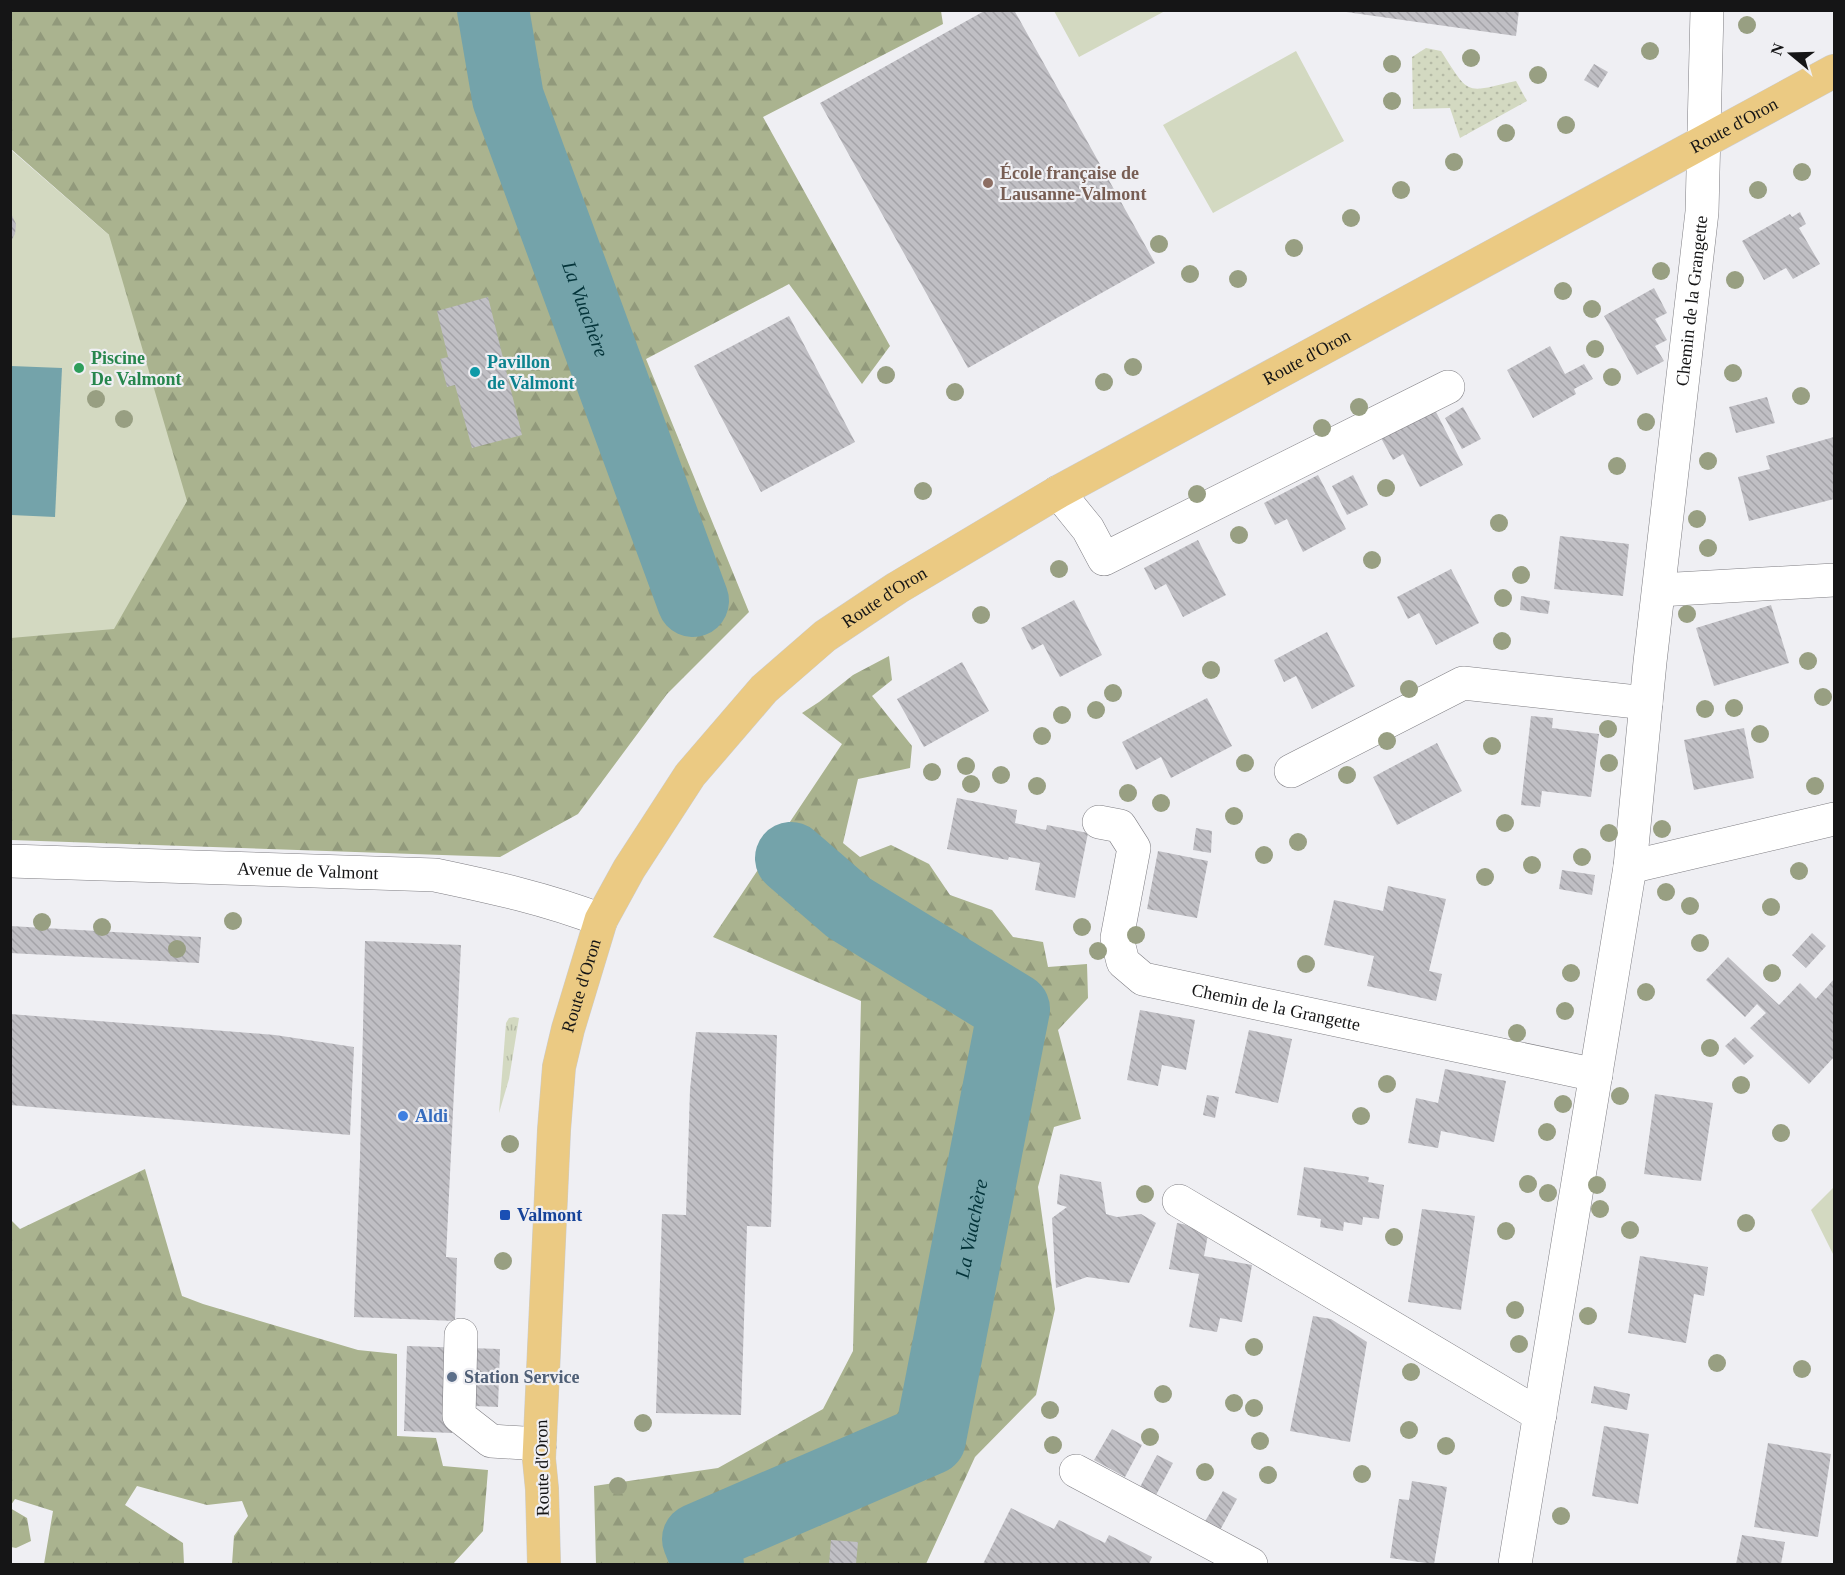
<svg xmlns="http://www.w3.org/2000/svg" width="1845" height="1575" font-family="'Times New Roman',serif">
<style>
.grass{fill:url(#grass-tufts)}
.forest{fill:url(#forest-firs)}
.park{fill:url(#park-dots)}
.garden{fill:#d3d9c1}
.water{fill:#74a3aa}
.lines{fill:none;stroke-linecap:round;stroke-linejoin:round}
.river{stroke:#74a3aa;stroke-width:72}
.building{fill:url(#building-back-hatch)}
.minor-casing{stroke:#7f7e83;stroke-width:34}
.major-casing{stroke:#ccc;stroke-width:34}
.minor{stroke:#fff;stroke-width:33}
.major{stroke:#ebca83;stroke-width:33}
.tree{fill:#989f82}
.education-dot{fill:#8d6e63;stroke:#efeff3;stroke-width:2}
.leisure-dot{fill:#2e9e5b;stroke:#efeff3;stroke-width:2}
.culture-dot{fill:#0f9aa8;stroke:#efeff3;stroke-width:2}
.shop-dot{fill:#3f7fe0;stroke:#efeff3;stroke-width:2}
.transit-dot{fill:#1a4fb4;stroke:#efeff3;stroke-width:2}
.service-dot{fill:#5c6f8a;stroke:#efeff3;stroke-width:2}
.labels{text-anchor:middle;stroke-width:4.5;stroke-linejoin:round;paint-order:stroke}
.street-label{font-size:18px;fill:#151516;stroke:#efeff3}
.education-label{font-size:18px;font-weight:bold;fill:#785e54;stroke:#efeff3;text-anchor:start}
.leisure-label{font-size:18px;font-weight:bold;fill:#27864d;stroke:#efeff3;text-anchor:start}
.culture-label{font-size:18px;font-weight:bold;fill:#0d838f;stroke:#efeff3;text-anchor:start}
.shop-label{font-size:18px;font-weight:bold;fill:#366cbe;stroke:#efeff3;text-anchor:start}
.transit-label{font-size:18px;font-weight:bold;fill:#164399;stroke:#efeff3;text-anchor:start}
.service-label{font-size:18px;font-weight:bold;fill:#4e5e75;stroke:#efeff3;text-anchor:start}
.water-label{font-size:20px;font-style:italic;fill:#033339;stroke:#efeff3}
</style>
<defs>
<pattern id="grass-tufts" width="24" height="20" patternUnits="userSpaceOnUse" patternTransform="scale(1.5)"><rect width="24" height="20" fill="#d3d9c1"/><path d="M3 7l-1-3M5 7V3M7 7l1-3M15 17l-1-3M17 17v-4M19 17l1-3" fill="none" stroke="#b4b9a5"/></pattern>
<pattern id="forest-firs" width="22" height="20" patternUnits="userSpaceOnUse" patternTransform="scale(1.5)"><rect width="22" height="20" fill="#aab38f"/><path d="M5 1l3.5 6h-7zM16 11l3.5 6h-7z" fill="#91997b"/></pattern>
<pattern id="park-dots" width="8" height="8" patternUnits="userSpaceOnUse" patternTransform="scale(1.5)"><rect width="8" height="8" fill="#d3d9c1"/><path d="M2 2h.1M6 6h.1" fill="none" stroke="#b4b9a5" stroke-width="1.8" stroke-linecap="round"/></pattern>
<pattern id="building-back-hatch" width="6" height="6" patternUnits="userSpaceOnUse" patternTransform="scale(1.5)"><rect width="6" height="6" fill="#c0bfc4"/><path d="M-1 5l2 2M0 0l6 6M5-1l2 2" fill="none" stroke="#a4a3a8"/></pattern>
</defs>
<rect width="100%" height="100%" fill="#efeff3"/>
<path class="grass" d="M 514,1017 L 519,1018 L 509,1079 L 499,1113 L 506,1023 L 509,1018 Z"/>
<path class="forest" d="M 11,11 L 941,11 L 943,24 L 763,117 L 890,346 L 862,384 L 789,284 L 646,359 L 749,612 L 667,694 L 578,814 L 500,857 L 11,840 L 11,584 L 109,235 L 11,149 Z
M 889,656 L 892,680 L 872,696 L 912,746 L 910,768 L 858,779 L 843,843 L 860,857 L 891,845 L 929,864 L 950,895 L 992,910 L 1013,937 L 1043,942 L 1048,967 L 1087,964 L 1088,998 L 1058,1030 L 1081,1119 L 1054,1127 L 1038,1187 L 1055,1309 L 1036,1395 L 975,1457 L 926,1564 L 596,1564 L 594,1486 L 718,1468 L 823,1409 L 853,1351 L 861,1001 L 713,937 L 842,744 L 802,713 L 819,702 L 853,675 Z
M 145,1169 L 182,1296 L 203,1304 L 358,1350 L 397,1354 L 397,1436 L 436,1438 L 443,1466 L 488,1470 L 483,1531 L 453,1564 L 232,1564 L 234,1536 L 248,1516 L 242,1501 L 207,1505 L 137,1486 L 125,1505 L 183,1543 L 184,1564 L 44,1564 L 53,1511 L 15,1499 L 11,1505 L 11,1220 L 20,1229 Z
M 10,1508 L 27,1518 L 31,1541 L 16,1548 L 11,1547 Z"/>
<path class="park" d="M 1426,48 L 1441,51 C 1470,96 1464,93 1516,81 L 1527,101 L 1460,138 L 1450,108 L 1413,109 L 1412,57 Z"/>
<path class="garden" d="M 1054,11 L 1165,11 L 1079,57 Z
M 1296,51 L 1344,141 L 1213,213 L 1163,125 Z
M 10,149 L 109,235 L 187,501 L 114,629 L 11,638 Z
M 1834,1187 L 1834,1256 L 1811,1210 Z"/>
<path class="water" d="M 11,366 L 62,368 L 55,517 L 11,515 Z"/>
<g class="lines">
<g class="river">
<path id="s1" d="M 493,10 L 508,98 L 693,601"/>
<path id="s2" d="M 708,1564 L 698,1539 L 930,1439 L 1014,1009 L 849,908 L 791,858"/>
</g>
</g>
<path class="building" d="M 986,10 L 1014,10 L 1155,263 L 968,368 L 820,103 Z
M 1332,10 L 1519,10 L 1516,36 Z
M 1594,64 L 1608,72 L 1598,88 L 1584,80 Z
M 10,211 L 16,224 L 15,234 L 10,243 Z
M 1800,212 L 1806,224 L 1799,228 L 1820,264 L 1793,279 L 1786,268 L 1764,280 L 1742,241 L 1790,214 L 1792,217 Z
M 1654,288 L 1667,313 L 1655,319 L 1667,340 L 1655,346 L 1664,361 L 1637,375 L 1604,316 Z
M 488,297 L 522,435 L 472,448 L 455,385 L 447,387 L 440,359 L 448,357 L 437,311 Z
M 789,316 L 855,442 L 761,492 L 694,366 Z
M 1550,346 L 1565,374 L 1584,364 L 1593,379 L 1574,389 L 1576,394 L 1533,418 L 1507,370 Z
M 1767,397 L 1775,423 L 1736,433 L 1729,407 Z
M 1463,407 L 1481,439 L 1462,449 L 1445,418 Z
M 1435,410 L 1463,465 L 1420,487 L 1403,454 L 1393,460 L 1381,438 Z
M 1834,437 L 1834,499 L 1749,521 L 1738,477 L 1770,469 L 1766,456 Z
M 1318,475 L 1346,529 L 1303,552 L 1287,519 L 1275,525 L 1264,503 Z
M 1353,475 L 1368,505 L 1347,515 L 1332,486 Z
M 1560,536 L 1629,544 L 1623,596 L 1554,589 Z
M 1198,540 L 1226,595 L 1183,617 L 1166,584 L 1155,590 L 1144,568 Z
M 1451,569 L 1479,623 L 1436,645 L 1419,613 L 1408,619 L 1397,597 Z
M 1521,596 L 1550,601 L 1548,614 L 1520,610 Z
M 1074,600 L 1102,655 L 1060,677 L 1043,644 L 1032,650 L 1021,628 Z
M 1771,605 L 1789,663 L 1714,686 L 1696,628 Z
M 1327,632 L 1355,686 L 1312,709 L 1296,676 L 1284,682 L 1274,660 Z
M 962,662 L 989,711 L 924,747 L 897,699 Z
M 1207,698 L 1232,746 L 1171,778 L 1161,757 L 1136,770 L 1122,742 Z
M 1531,716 L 1553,718 L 1552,728 L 1599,734 L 1591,797 L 1542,791 L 1540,807 L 1521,805 Z
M 1744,728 L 1754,778 L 1694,790 L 1684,740 Z
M 1437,743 L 1462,791 L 1397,825 L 1373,777 Z
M 957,798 L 1017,810 L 1015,823 L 1046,830 L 1047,825 L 1088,833 L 1075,898 L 1035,890 L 1040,863 L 1009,857 L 1008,860 L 947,849 Z
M 1196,828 L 1212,831 L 1211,853 L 1193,850 Z
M 1158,851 L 1208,861 L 1197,918 L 1147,909 Z
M 1562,870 L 1595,875 L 1592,895 L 1559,889 Z
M 1388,886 L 1446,899 L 1429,971 L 1442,974 L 1436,1001 L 1367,986 L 1374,956 L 1324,945 L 1334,900 L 1383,911 Z
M 10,926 L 201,937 L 199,963 L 10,953 Z
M 1812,933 L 1826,946 L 1806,968 L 1792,955 Z
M 365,941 L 461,945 L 446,1257 L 457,1258 L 455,1321 L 354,1317 L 360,1158 Z
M 1728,957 L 1779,1005 L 1800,983 L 1816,999 L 1834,979 L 1834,1057 L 1809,1084 L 1750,1028 L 1766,1013 L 1757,1004 L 1745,1017 L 1706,980 Z
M 1140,1010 L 1195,1020 L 1186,1070 L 1162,1065 L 1158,1086 L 1127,1080 Z
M 10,1014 L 275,1035 L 354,1047 L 350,1135 L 10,1105 Z
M 1249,1030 L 1292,1039 L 1278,1103 L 1235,1093 Z
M 696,1032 L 777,1035 L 771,1227 L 747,1226 L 741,1415 L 656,1413 L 662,1214 L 686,1215 L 690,1090 Z
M 1735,1037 L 1754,1056 L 1744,1065 L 1725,1046 Z
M 1445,1069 L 1506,1081 L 1494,1142 L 1441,1131 L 1438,1148 L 1408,1143 L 1416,1098 L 1438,1103 Z
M 1655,1094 L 1713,1103 L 1701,1181 L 1644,1174 Z
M 1207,1095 L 1219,1097 L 1215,1118 L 1203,1115 Z
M 1304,1167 L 1369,1177 L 1368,1182 L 1384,1185 L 1379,1219 L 1363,1217 L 1362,1225 L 1344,1222 L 1343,1231 L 1320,1227 L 1321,1219 L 1297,1215 Z
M 1060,1174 L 1101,1182 L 1106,1214 L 1117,1217 L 1141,1214 L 1156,1223 L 1129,1283 L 1087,1277 L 1056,1288 L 1052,1218 L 1067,1207 L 1057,1204 Z
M 1422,1209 L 1475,1216 L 1461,1310 L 1408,1302 Z
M 1177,1223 L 1209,1229 L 1204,1256 L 1252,1265 L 1242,1322 L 1220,1318 L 1217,1332 L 1189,1327 L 1199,1274 L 1169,1269 Z
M 1640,1256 L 1708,1267 L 1704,1296 L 1694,1294 L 1686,1343 L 1628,1333 Z
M 1313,1316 L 1331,1319 L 1367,1342 L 1350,1442 L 1290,1431 Z
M 407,1346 L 500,1349 L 498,1407 L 453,1405 L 452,1433 L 404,1431 Z
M 1594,1386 L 1630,1394 L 1627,1410 L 1591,1403 Z
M 1604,1426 L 1649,1434 L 1638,1504 L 1592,1496 Z
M 1112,1429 L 1142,1445 L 1125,1477 L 1094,1460 Z
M 1768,1443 L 1831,1454 L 1818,1537 L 1754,1527 Z
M 1157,1455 L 1173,1463 L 1156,1495 L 1140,1487 Z
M 1412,1481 L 1447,1487 L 1434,1564 L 1390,1558 L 1399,1499 L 1409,1500 Z
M 1223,1491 L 1237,1499 L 1219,1532 L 1204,1523 Z
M 1011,1508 L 1054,1529 L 1059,1520 L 1105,1543 L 1109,1535 L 1152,1557 L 1149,1564 L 983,1564 Z
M 1742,1535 L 1785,1542 L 1781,1564 L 1736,1564 Z
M 831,1540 L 858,1542 L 856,1564 L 829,1564 Z"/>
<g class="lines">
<g class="minor-casing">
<g id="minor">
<path d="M 1058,492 L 1088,529 L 1104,559 L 1448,387"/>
<path d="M 1659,590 L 1834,580"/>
<path d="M 1291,771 L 1463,683 L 1646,703"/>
<path id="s3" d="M 1099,822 L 1120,826 L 1134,848 L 1117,938 L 1123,962 L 1143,979 L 1596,1075"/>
<path id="s4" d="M 10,861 L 435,875 C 492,887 547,899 601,920"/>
<path d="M 1630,867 L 1834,819"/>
<path d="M 1179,1201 L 1540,1415"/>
<path d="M 461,1335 L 459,1416 L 491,1441 L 540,1444"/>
<path d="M 1076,1471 L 1251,1564"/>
<path id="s5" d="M 1515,1564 L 1630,867 L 1650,662 L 1702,212 L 1707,10"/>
</g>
</g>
<g class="major-casing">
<g id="major">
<path id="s6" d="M 544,1564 L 542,1489 L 539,1459 L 554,1130 L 559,1067 L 568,1029 L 601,920 L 629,869 L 690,775 L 764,689 L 825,636 L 897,588 L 1058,492 L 1834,71"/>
</g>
</g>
<use href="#minor" class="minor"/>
<use href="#major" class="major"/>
</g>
<g class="tree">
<circle cx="1747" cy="25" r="9"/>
<circle cx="1650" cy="51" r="9"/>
<circle cx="1471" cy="58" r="9"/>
<circle cx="1392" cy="64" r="9"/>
<circle cx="1538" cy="75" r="9"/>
<circle cx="1392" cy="101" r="9"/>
<circle cx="1566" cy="125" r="9"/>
<circle cx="1506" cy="133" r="9"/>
<circle cx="1454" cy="162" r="9"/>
<circle cx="1802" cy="172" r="9"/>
<circle cx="1401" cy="190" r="9"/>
<circle cx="1758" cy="190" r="9"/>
<circle cx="1351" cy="218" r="9"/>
<circle cx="1159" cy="244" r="9"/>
<circle cx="1294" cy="248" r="9"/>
<circle cx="1661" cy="271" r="9"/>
<circle cx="1190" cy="274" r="9"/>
<circle cx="1238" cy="279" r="9"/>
<circle cx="1735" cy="280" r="9"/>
<circle cx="1563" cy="291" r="9"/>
<circle cx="1592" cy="309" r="9"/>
<circle cx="1595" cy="349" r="9"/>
<circle cx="1133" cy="367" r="9"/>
<circle cx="1733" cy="373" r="9"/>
<circle cx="886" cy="375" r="9"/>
<circle cx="1612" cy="377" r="9"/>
<circle cx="1104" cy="382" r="9"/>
<circle cx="955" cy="392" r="9"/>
<circle cx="1801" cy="396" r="9"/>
<circle cx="96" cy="399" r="9"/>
<circle cx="1359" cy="407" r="9"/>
<circle cx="124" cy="419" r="9"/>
<circle cx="1646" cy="422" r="9"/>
<circle cx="1322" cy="428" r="9"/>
<circle cx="1708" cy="461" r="9"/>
<circle cx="1617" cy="466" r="9"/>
<circle cx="1386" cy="488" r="9"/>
<circle cx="923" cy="491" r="9"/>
<circle cx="1197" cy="494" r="9"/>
<circle cx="1697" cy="519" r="9"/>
<circle cx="1499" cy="523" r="9"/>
<circle cx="1239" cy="535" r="9"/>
<circle cx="1708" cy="548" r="9"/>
<circle cx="1372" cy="560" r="9"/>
<circle cx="1059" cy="569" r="9"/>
<circle cx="1521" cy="575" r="9"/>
<circle cx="1503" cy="598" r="9"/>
<circle cx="1687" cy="614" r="9"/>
<circle cx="981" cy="615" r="9"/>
<circle cx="1502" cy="641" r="9"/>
<circle cx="1808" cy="661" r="9"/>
<circle cx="1211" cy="670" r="9"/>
<circle cx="1409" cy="689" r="9"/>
<circle cx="1113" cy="693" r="9"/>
<circle cx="1823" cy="697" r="9"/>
<circle cx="1734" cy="708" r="9"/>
<circle cx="1705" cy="709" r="9"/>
<circle cx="1096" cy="710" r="9"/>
<circle cx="1062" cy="715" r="9"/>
<circle cx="1608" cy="729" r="9"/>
<circle cx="1760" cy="734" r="9"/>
<circle cx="1042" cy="736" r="9"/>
<circle cx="1387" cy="741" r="9"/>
<circle cx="1492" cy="746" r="9"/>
<circle cx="1245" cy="763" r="9"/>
<circle cx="1609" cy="763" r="9"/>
<circle cx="966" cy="766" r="9"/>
<circle cx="932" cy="772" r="9"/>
<circle cx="1001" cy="775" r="9"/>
<circle cx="1347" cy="775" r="9"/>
<circle cx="971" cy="784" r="9"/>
<circle cx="1037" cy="786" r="9"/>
<circle cx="1815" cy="786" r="9"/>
<circle cx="1128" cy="793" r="9"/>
<circle cx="1161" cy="803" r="9"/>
<circle cx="1234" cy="816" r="9"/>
<circle cx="1505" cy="823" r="9"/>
<circle cx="1662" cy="829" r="9"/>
<circle cx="1609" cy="833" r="9"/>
<circle cx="1298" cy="842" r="9"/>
<circle cx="1264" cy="855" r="9"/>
<circle cx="1582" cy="857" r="9"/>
<circle cx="1532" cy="865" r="9"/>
<circle cx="1799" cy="871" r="9"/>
<circle cx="1485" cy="877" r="9"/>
<circle cx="1666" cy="892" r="9"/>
<circle cx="1690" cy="906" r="9"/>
<circle cx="1771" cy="907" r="9"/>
<circle cx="233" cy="921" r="9"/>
<circle cx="42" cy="922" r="9"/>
<circle cx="102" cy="927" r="9"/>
<circle cx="1082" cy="927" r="9"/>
<circle cx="1136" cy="935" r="9"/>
<circle cx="1700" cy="943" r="9"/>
<circle cx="177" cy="949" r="9"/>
<circle cx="1098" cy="951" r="9"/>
<circle cx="1306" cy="964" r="9"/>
<circle cx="1571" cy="973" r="9"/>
<circle cx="1772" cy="973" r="9"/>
<circle cx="1646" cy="992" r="9"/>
<circle cx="1565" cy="1011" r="9"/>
<circle cx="1517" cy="1033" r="9"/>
<circle cx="1710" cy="1048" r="9"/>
<circle cx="1387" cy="1084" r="9"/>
<circle cx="1741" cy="1085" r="9"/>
<circle cx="1620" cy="1096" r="9"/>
<circle cx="1563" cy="1104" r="9"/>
<circle cx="1361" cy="1116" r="9"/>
<circle cx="1547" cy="1132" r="9"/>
<circle cx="1781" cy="1133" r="9"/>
<circle cx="510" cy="1144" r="9"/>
<circle cx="1528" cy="1184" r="9"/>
<circle cx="1597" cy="1185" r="9"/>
<circle cx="1548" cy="1193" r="9"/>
<circle cx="1145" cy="1194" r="9"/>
<circle cx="1600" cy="1209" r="9"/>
<circle cx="1746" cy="1223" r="9"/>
<circle cx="1630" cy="1230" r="9"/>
<circle cx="1506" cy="1231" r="9"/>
<circle cx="1394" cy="1237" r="9"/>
<circle cx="503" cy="1261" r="9"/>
<circle cx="1515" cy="1310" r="9"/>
<circle cx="1588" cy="1316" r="9"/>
<circle cx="1519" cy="1344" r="9"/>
<circle cx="1254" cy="1347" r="9"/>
<circle cx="1717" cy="1363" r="9"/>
<circle cx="1802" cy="1369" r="9"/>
<circle cx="1411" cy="1372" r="9"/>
<circle cx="1163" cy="1394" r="9"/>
<circle cx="1234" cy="1403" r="9"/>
<circle cx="1254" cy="1408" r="9"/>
<circle cx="1050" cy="1410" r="9"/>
<circle cx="643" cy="1423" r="9"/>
<circle cx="1409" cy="1430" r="9"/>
<circle cx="1150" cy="1437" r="9"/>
<circle cx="1260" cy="1441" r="9"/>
<circle cx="1053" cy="1445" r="9"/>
<circle cx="1446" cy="1446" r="9"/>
<circle cx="1205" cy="1472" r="9"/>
<circle cx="1362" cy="1474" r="9"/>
<circle cx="1268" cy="1475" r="9"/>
<circle cx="618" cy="1486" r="9"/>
<circle cx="1561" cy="1516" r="9"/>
</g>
<circle class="education-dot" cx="988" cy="183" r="6"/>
<circle class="leisure-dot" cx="79" cy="368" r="6"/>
<circle class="culture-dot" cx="475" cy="372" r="6"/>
<circle class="shop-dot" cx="403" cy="1116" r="6"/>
<rect class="transit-dot" x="499" y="1209" width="12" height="12" rx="3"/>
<circle class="service-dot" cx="452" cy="1377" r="6"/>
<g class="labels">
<g class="street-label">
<text dy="6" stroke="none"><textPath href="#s6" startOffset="2058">Route d'Oron</textPath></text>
<text dy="6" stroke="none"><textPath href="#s5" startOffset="1276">Chemin de la Grangette</textPath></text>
<text dy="6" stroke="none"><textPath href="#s6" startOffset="1572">Route d'Oron</textPath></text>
<text dy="6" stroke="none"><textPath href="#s6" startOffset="1086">Route d'Oron</textPath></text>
<text dy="6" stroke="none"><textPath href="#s4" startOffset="298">Avenue de Valmont</textPath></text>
<text dy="6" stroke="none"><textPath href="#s6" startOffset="582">Route d'Oron</textPath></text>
<text dy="6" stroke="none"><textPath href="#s3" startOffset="326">Chemin de la Grangette</textPath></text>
<text transform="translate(542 1468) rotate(-91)" y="6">Route d'Oron</text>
</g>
<g class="education-label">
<text x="1000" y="179">École française de<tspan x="1000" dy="21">Lausanne-Valmont</tspan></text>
</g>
<g class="leisure-label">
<text x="91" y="364">Piscine<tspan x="91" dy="21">De Valmont</tspan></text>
</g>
<g class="culture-label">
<text x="487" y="368">Pavillon<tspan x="487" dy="21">de Valmont</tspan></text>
</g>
<g class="shop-label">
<text x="415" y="1122">Aldi</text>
</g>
<g class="transit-label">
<text x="517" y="1221">Valmont</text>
</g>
<g class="service-label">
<text x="464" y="1383">Station Service</text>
</g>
<g class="water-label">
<text dy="7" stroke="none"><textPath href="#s1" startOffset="314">La Vuachère</textPath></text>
<text dy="7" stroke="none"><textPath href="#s2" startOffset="494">La Vuachère</textPath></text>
</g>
</g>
<rect width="1845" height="1575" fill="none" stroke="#151516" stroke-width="24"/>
<g transform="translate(1791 54) rotate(289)" stroke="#efeff3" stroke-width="4.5" paint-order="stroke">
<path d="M0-4.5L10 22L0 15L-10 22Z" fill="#151516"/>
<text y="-9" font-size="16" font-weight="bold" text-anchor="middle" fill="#151516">N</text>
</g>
</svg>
